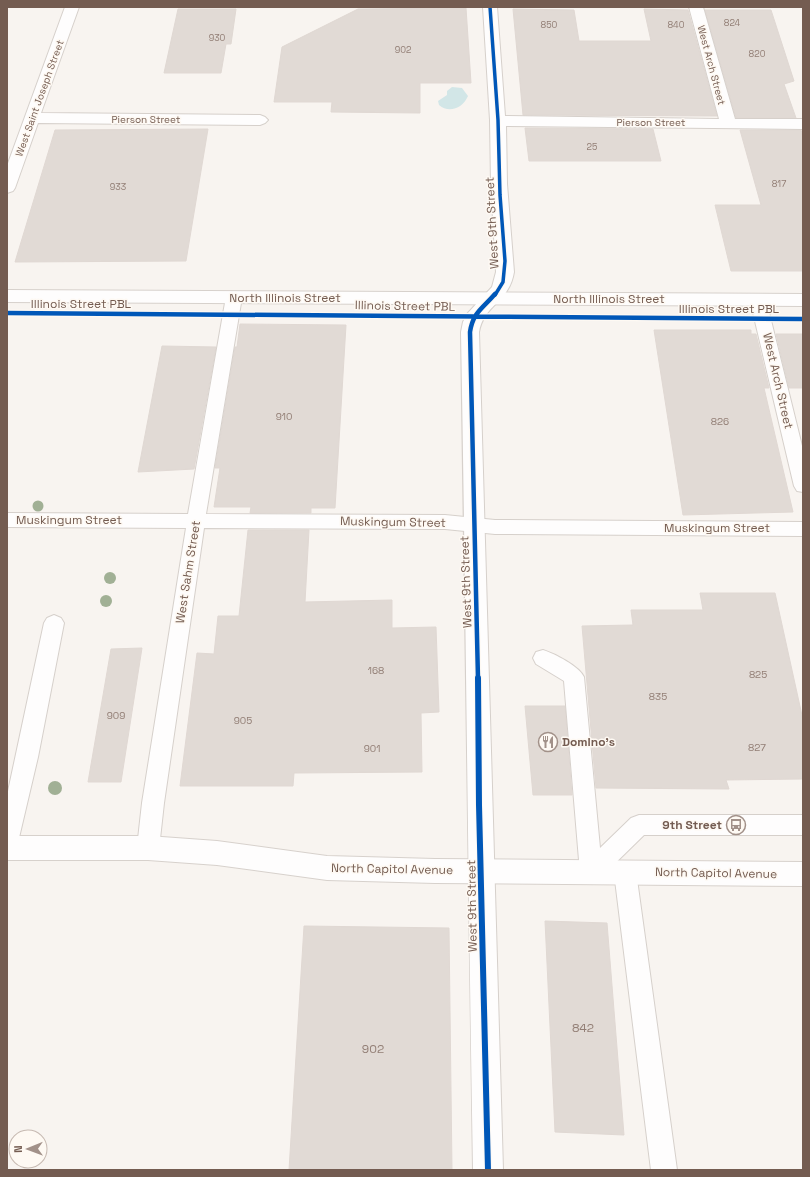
<svg xmlns="http://www.w3.org/2000/svg" width="810" height="1177" font-family="'Space Grotesk',sans-serif">
<style>
.water{fill:#d2e6e7}
.building{fill:#e1dad5;stroke:#e0d8d3}
.lines{fill:none;stroke-linecap:round;stroke-linejoin:round}
.service-casing{stroke:#d6d0cb;stroke-width:2}
.minor-casing{stroke:#d6d0cb;stroke-width:2}
.secondary-casing{stroke:#d7d1cc;stroke-width:2}
.service{fill:#fefdfd;fill-rule:evenodd}
.minor{fill:#fefdfd;fill-rule:evenodd}
.secondary{fill:#fefdfd;fill-rule:evenodd}
.cycleway-far2-casing{stroke:#fef9f3;stroke-width:5.5}
.cycleway-far1-casing{stroke:#fef9f3;stroke-width:7}
.cycleway-casing{stroke:#fef9f3;stroke-width:8}
.cycleway-far2{stroke:#0057b8;stroke-width:3.5}
.cycleway-far1{stroke:#0057b8;stroke-width:4.5}
.cycleway{stroke:#0057b8;stroke-width:6}
.tree{fill:#a1b095}
.labels{text-anchor:middle;stroke-width:3;stroke-linejoin:round;paint-order:stroke}
.far-number-label{font-size:9px;fill:#927e75}
.far-street-label{font-size:10px;fill:#745c51;stroke:#fef9f3}
.number-label{font-size:10px;fill:#927e75}
.street-label{font-size:12px;fill:#745c51;stroke:#fef9f3}
.poi-label{font-size:12px;font-weight:bold;fill:#745c51;stroke:#fef9f3;text-anchor:start}
.near-number-label{font-size:12px;fill:#927e75}
</style>
<rect width="100%" height="100%" fill="#f8f4f0"/>
<path class="water" d="M 452,87 L 462,88 L 468,96 C 463,108 449,114 439,105 L 438,101 L 447,95 L 447,91 Z"/>
<path class="building" d="M 466,8 L 471,83 L 420,83 L 420,113 L 331,112 L 332,102 L 274,102 L 282,47 L 358,9 Z
M 178,9 L 236,9 L 231,44 L 226,44 L 221,73 L 164,73 Z
M 513,9 L 574,10 L 579,41 L 651,41 L 644,9 L 688,10 L 717,116 L 523,115 Z
M 705,10 L 771,10 L 794,81 L 784,84 L 796,118 L 736,118 Z
M 525,128 L 653,129 L 661,161 L 529,161 Z
M 208,129 L 186,261 L 15,262 L 55,130 Z
M 740,130 L 801,130 L 803,137 L 803,271 L 731,271 L 715,205 L 761,205 Z
M 240,324 L 346,325 L 335,508 L 311,508 L 311,513 L 250,513 L 251,507 L 214,507 L 220,468 L 215,468 L 235,347 L 237,347 Z
M 654,330 L 751,330 L 751,334 L 756,334 L 769,388 L 764,388 L 793,512 L 683,515 Z
M 776,334 L 803,334 L 803,388 L 789,388 Z
M 162,346 L 216,347 L 194,469 L 138,472 Z
M 248,530 L 309,530 L 305,602 L 392,600 L 392,628 L 436,627 L 439,712 L 421,713 L 422,772 L 294,773 L 293,786 L 180,786 L 197,653 L 214,654 L 218,616 L 239,616 Z
M 700,593 L 775,593 L 803,720 L 803,779 L 726,780 L 729,789 L 596,788 L 582,626 L 633,625 L 631,610 L 703,610 Z
M 142,648 L 121,782 L 88,782 L 111,649 Z
M 525,706 L 565,706 L 572,795 L 533,795 Z
M 545,921 L 607,923 L 624,1135 L 555,1132 Z
M 304,926 L 449,928 L 452,1170 L 289,1170 Z"/>
<g class="lines">
<g class="service-casing">
<path id="service" d="M 234,292 L 239,294 L 242,297 L 206,514 L 445,515 L 495,520 L 803,522 L 803,536 L 495,534 L 445,529 L 204,528 L 164,803 L 159,848 L 156,855 L 148,858 L 140,855 L 137,848 L 142,803 L 186,528 L 7,527 L 7,513 L 188,514 L 226,297 L 229,294 Z
M 758,295 L 763,297 L 766,300 L 803,450 L 803,492 L 797,491 L 794,486 L 750,300 L 753,297 Z
M 54,615 L 61,618 L 64,623 L 38,757 L 18,842 L 15,849 L 7,852 L 7,796 L 44,623 L 47,618 Z
M 543,650 C 555,654 579,666 584,677 L 600,848 L 631,818 L 639,815 L 803,815 L 803,835 L 644,835 L 599,879 L 591,882 L 583,879 L 580,872 L 564,681 L 536,664 L 533,658 L 536,652 Z
M 625,862 L 633,865 L 636,872 L 677,1170 L 651,1170 L 614,872 L 617,865 Z"/>
</g>
<g class="minor-casing">
<path id="minor" d="M 65,7 L 79,7 L 41,113 L 260,115 L 265,117 L 268,120 L 265,123 L 260,125 L 38,123 L 15,188 L 13,191 L 7,193 L 7,166 Z
M 483,7 L 497,7 L 505,116 L 719,119 L 689,7 L 703,7 L 735,119 L 803,119 L 803,129 L 506,126 L 507,184 L 514,272 C 509,303 484,304 479,332 L 503,1170 L 473,1170 C 468,891 466,611 461,332 L 463,322 L 467,314 L 492,287 L 496,272 L 491,184 L 490,120 Z"/>
</g>
<g class="secondary-casing">
<path id="secondary" d="M 7,290 L 803,294 L 803,306 L 7,302 Z
M 7,836 L 148,836 L 217,841 L 327,856 L 435,859 L 803,862 L 803,886 L 435,883 L 327,880 L 217,865 L 148,860 L 7,860 Z"/>
</g>
<use href="#service" class="service"/>
<use href="#minor" class="minor"/>
<use href="#secondary" class="secondary"/>
<g class="cycleway-far2-casing">
<path id="cycleway-far2" d="M 490,7 L 498,120 L 500,195 L 505,261 L 503,282 L 495,295"/>
</g>
<g class="cycleway-far1-casing">
<path id="cycleway-far1" d="M 7,313 C 272,314 538,318 803,319
M 478,679 L 470,332 C 473,312 483,308 495,294"/>
</g>
<g class="cycleway-casing">
<path id="cycleway" d="M 478,678 L 479,805 L 488,1170"/>
</g>
<use href="#cycleway-far2" class="cycleway-far2"/>
<use href="#cycleway-far1" class="cycleway-far1"/>
<use href="#cycleway" class="cycleway"/>
</g>
<g class="tree">
<circle cx="38" cy="506" r="5.5"/>
<circle cx="110" cy="578" r="6"/>
<circle cx="106" cy="601" r="6"/>
<circle cx="55" cy="788" r="7"/>
</g>
<defs>
<g id="restaurant-ring" transform="scale(1)"><circle r="9.5" fill="#fef9f3" stroke="#a29189" stroke-width="1.5"/><path d="M-5-6h1v4h1v-4h1v4h1v-4h1v5L-1.5 .5V6h-2V.5L-5-1ZM5-6V6H3V1.5H1.5Q1.5-4 5-6Z" fill="#a29189"/></g>
<g id="bus-ring" transform="scale(1)"><circle r="9.5" fill="#fef9f3" stroke="#a29189" stroke-width="1.5"/><path d="M-5-6H5V4H4V6H2V4H-2V6H-4V4H-5ZM-3.5-4V0h7V-4ZM-3.5 1.2v1.5H-2V1.2ZM2 1.2v1.5H3.5V1.2Z" fill="#a29189"/></g>
</defs>
<g fill-rule="evenodd">
<use href="#restaurant-ring" x="548" y="742"/>
<use href="#bus-ring" x="736" y="825"/>
</g>
<g class="labels">
<g class="far-number-label">
<text x="732" y="26">824</text>
<text x="549" y="28">850</text>
<text x="676" y="28">840</text>
<text x="217" y="41">930</text>
<text x="403" y="53">902</text>
<text x="757" y="57">820</text>
<text x="592" y="150">25</text>
<text x="779" y="187">817</text>
<text x="118" y="190">933</text>
</g>
<g class="far-street-label">
<text transform="translate(712 65) rotate(75)" y="4">West Arch Street</text>
<text transform="translate(39 98) rotate(-70)" y="4">West Saint Joseph Street</text>
<text x="146" y="123">Pierson Street</text>
<text x="651" y="126">Pierson Street</text>
</g>
<g class="number-label">
<text x="284" y="420">910</text>
<text x="720" y="425">826</text>
<text x="376" y="674">168</text>
<text x="758" y="678">825</text>
<text x="658" y="700">835</text>
<text x="116" y="719">909</text>
<text x="243" y="724">905</text>
<text x="757" y="751">827</text>
<text x="372" y="752">901</text>
</g>
<g class="street-label">
<text transform="translate(492 223) rotate(-93)" y="4">West 9th Street</text>
<text x="285" y="302">North Illinois Street</text>
<text x="609" y="303">North Illinois Street</text>
<text x="81" y="308">Illinois Street PBL</text>
<text transform="translate(405 306) rotate(1)" y="4">Illinois Street PBL</text>
<text x="729" y="313">Illinois Street PBL</text>
<text transform="translate(778 381) rotate(77)" y="4">West Arch Street</text>
<text x="69" y="524">Muskingum Street</text>
<text transform="translate(393 522) rotate(1)" y="4">Muskingum Street</text>
<text x="717" y="532">Muskingum Street</text>
<text transform="translate(188 572) rotate(-81)" y="4">West Sahm Street</text>
<text transform="translate(466 582) rotate(-92)" y="4">West 9th Street</text>
<text transform="translate(392 869) rotate(1)" y="4">North Capitol Avenue</text>
<text transform="translate(716 873) rotate(1)" y="4">North Capitol Avenue</text>
<text transform="translate(472 906) rotate(-91)" y="4">West 9th Street</text>
</g>
<g class="poi-label">
<text x="562" y="746">Domino's</text>
<text x="722" y="829" text-anchor="end">9th Street</text>
</g>
<g class="near-number-label">
<text x="583" y="1032">842</text>
<text x="373" y="1053">902</text>
</g>
</g>
<rect width="810" height="1177" fill="none" stroke="#745c51" stroke-width="16"/>
<g transform="translate(28 1149) rotate(269)"><circle r="19" fill="#fef9f3" stroke="#c7bab2"/>
<path d="M0-3L7 15L0 10L-7 15Z" fill="#a29189"/>
<text y="-6" font-size="11" font-weight="bold" text-anchor="middle" fill="#745c51">N</text>
</g>
</svg>
